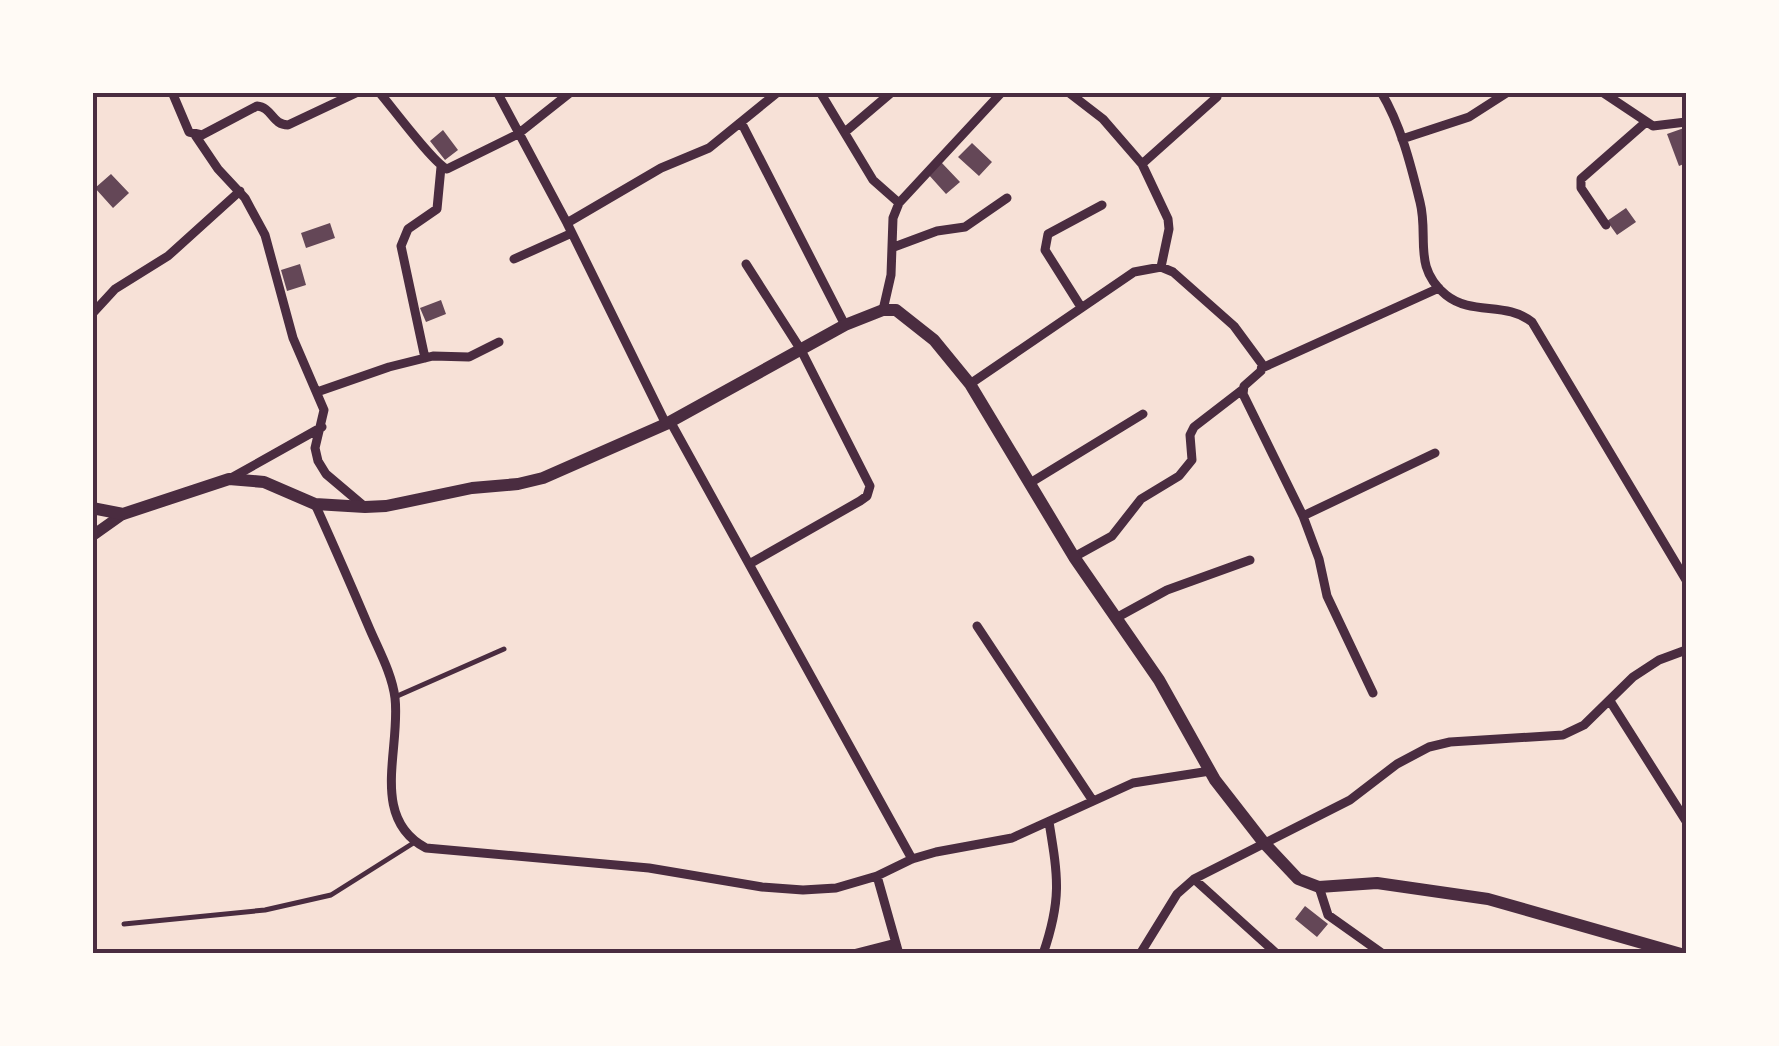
<svg xmlns="http://www.w3.org/2000/svg" width="1779" height="1046" font-family="Montserrat,sans-serif">
<style>
.building{fill:#644757}
.lines{fill:none;stroke-linecap:round;stroke-linejoin:round}
.service{stroke:#4a2c40;stroke-width:5}
.minor{stroke:#4a2c40;stroke-width:9}
.tertiary{stroke:#4a2c40;stroke-width:11}
.secondary{stroke:#4a2c40;stroke-width:12}
.neatline{fill:none;stroke:#4a2c40;stroke-width:4}
</style>
<rect width="100%" height="100%" fill="#f7e1d7"/>
<path class="building" d="M 1684,128 L 1686,163 L 1679,166 L 1667,134 Z
M 443,130 L 458,150 L 445,160 L 430,141 Z
M 972,143 L 992,162 L 979,176 L 958,157 Z
M 941,162 L 960,182 L 946,194 L 928,174 Z
M 111,174 L 129,193 L 113,208 L 95,188 Z
M 1626,208 L 1636,222 L 1617,235 L 1607,221 Z
M 330,223 L 335,238 L 306,248 L 301,233 Z
M 300,264 L 306,285 L 287,291 L 281,270 Z
M 441,300 L 446,314 L 426,322 L 420,308 Z
M 1305,906 L 1328,924 L 1317,937 L 1295,919 Z"/>
<g class="lines">
<path class="service" d="M 395,697 L 504,649
M 124,924 L 265,910 L 331,895 L 415,842"/>
<path class="minor" d="M 172,92 L 189,132 L 202,135 L 257,106 C 272,107 272,125 288,125 L 358,92
M 379,92 C 392,107 434,164 447,169 L 518,134 L 571,92
M 497,92 L 567,223 L 666,424
M 820,92 L 873,180 L 899,203
M 1068,92 L 1103,119 L 1142,164 L 1168,219 L 1169,229 L 1161,267
M 1381,92 C 1401,125 1411,166 1420,202 C 1429,237 1412,267 1446,295 C 1472,316 1506,301 1532,322 L 1686,580
M 1602,92 L 1653,126 L 1686,122
M 741,122 L 845,325
M 845,132 L 892,92
M 195,135 L 218,169 L 245,198 L 265,235 L 293,338 L 324,410 L 315,448 L 318,461 L 326,474 L 365,507
M 1402,139 L 1469,117 L 1508,92
M 1142,164 L 1217,97
M 567,223 L 661,168 L 709,148 L 778,92
M 1606,225 L 1581,188 L 1581,179 L 1646,122
M 894,247 L 937,231 L 965,227 L 1007,198
M 514,259 L 572,233
M 746,264 L 801,350 L 870,486 L 867,496 L 860,501 L 751,563
M 1081,307 L 1045,250 L 1048,234 L 1102,205
M 883,310 L 891,275 L 893,218 L 899,203 L 1002,92
M 92,314 L 115,289 L 168,256 L 240,191
M 425,358 L 401,246 L 408,229 L 437,209 L 441,167
M 1262,368 L 1439,288
M 970,384 L 1134,272 L 1161,267 L 1173,272 L 1234,326 L 1262,364 L 1261,371 L 1244,386 L 1243,394 L 1303,516 L 1319,559 L 1327,596 L 1373,693
M 317,392 L 389,367 L 433,356 L 469,357 L 499,342
M 670,421 L 912,859
M 233,477 L 322,427
M 1030,483 L 1143,414
M 315,504 C 333,544 351,585 368,625 C 378,649 392,673 395,698 C 401,749 369,818 426,848 L 649,868 L 762,887 L 803,890 L 836,888 L 877,876 L 912,859 L 936,852 L 1012,838 L 1133,783 L 1210,771
M 1303,516 L 1435,453
M 1074,557 L 1112,536 L 1141,499 L 1179,476 L 1192,460 L 1190,435 L 1194,427 L 1242,390
M 1116,618 L 1167,590 L 1250,560
M 977,626 L 1093,801
M 1610,701 L 1686,821
M 877,876 L 899,954
M 1194,879 L 1277,954
M 1319,887 L 1328,915 L 1383,954
M 853,954 L 896,943
M 1043,954 C 1062,899 1058,877 1049,822
M 1140,954 L 1177,894 L 1194,879 L 1350,800 L 1397,764 L 1429,747 L 1450,742 L 1563,735 L 1584,725 L 1633,677 L 1659,660 L 1686,650"/>
<path class="tertiary" d="M 92,536 L 123,514"/>
<path class="secondary" d="M 92,508 L 123,514 L 229,479 L 264,482 L 315,504 L 365,507 L 386,506 L 472,488 L 518,484 L 543,478 L 666,424 L 845,325 L 883,310 L 896,310 L 934,340 L 970,384 L 1074,557 L 1159,680 L 1215,780 L 1264,843 L 1298,879 L 1319,887 L 1377,883 L 1488,899 L 1681,954"/>
</g>
<rect width="1779" height="1046" fill="none" stroke="#fffaf5" stroke-width="190"/>
<rect x="95" y="95" width="1589" height="856" class="neatline"/>
</svg>
